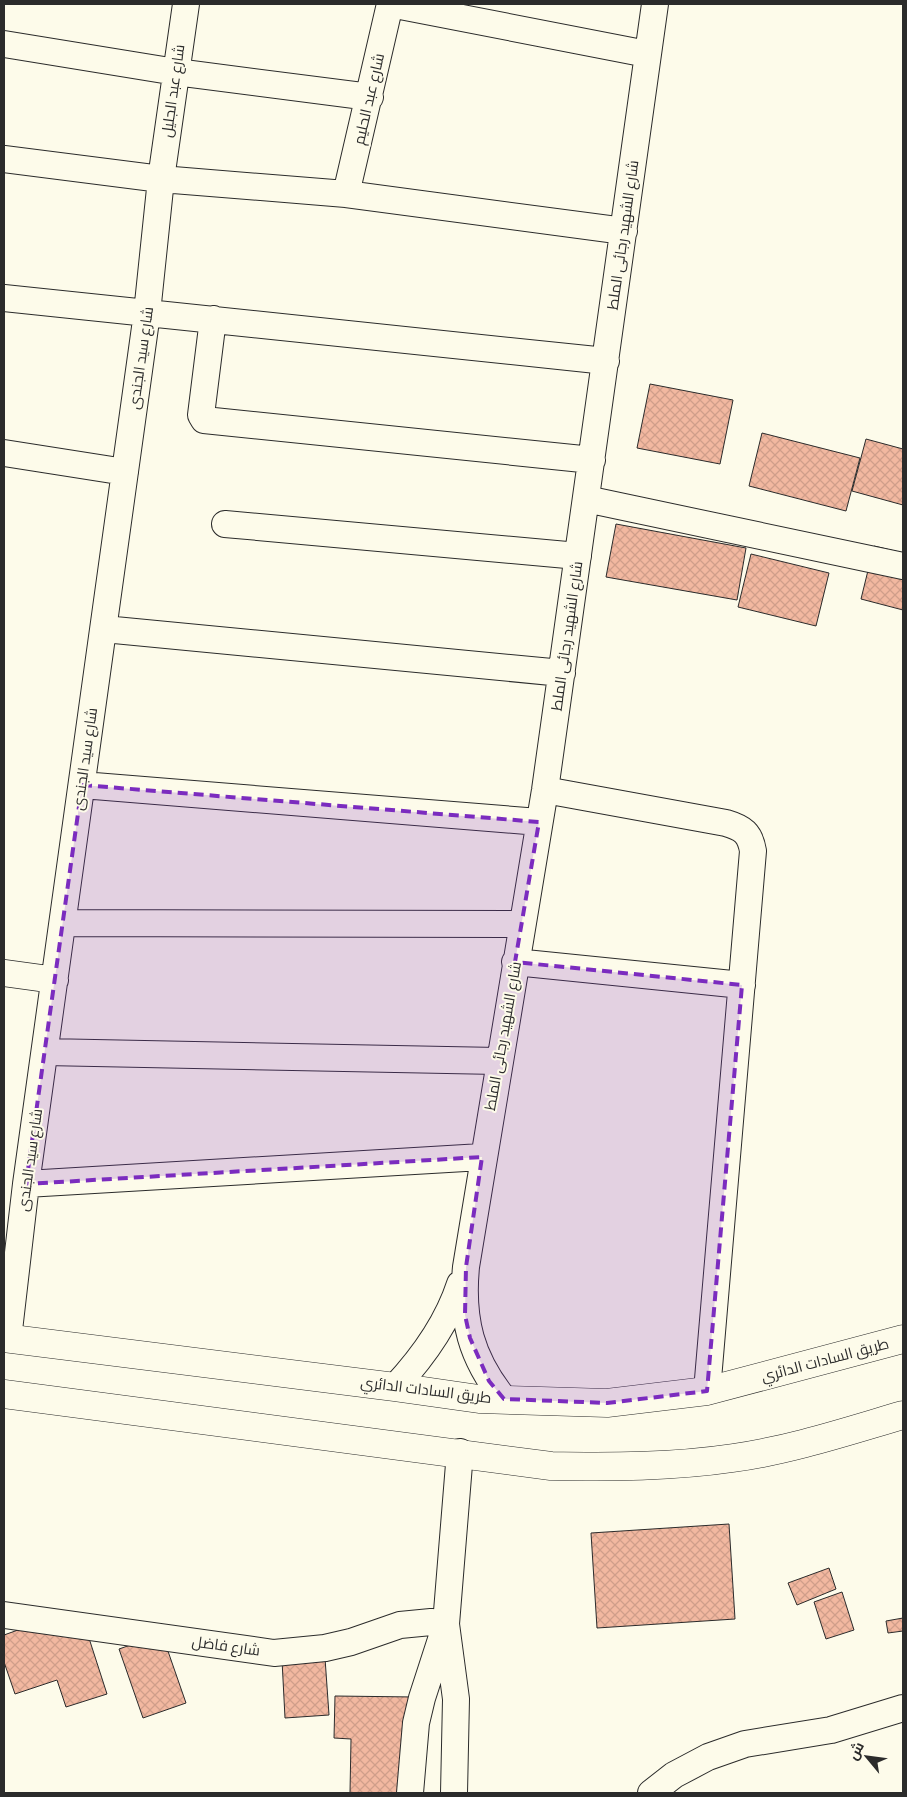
<svg xmlns="http://www.w3.org/2000/svg" width="907" height="1797" font-family="'Titillium Web',Cairo,sans-serif">
<style>
.building{fill:url(#building-cross-hatch);stroke:#2b2b2b}
.lines{fill:none;stroke-linecap:round;stroke-linejoin:round}
.street-casing{stroke:#2b2b2b;stroke-width:28}
.highway-casing{stroke:#2b2b2b;stroke-width:29}
.street{stroke:#fdfbea;stroke-width:26}
.highway{stroke:#fdfbea;stroke-width:28}
.marked{fill:#7b2cbf;fill-opacity:0.2;stroke:#7b2cbf;stroke-width:4;stroke-dasharray:10 6;stroke-linejoin:round}
.labels{text-anchor:middle;stroke-width:4;stroke-linejoin:round;paint-order:stroke}
.street-label{font-size:15px;fill:#2b2b2b;stroke:#fdfbea}
</style>
<defs>
<pattern id="building-cross-hatch" width="8" height="8" patternUnits="userSpaceOnUse" patternTransform="scale(1.25)"><rect width="8" height="8" fill="#f2b8a0"/><path d="M0 0l8 8M0 8l8-8" fill="none" stroke="#d09e8a"/></pattern>
</defs>
<rect width="100%" height="100%" fill="#fdfbea"/>
<path class="building" d="M 650,384 L 733,400 L 720,464 L 637,448 Z
M 762,433 L 860,458 L 846,511 L 749,486 Z
M 866,439 L 903,449 L 903,505 L 852,491 Z
M 616,524 L 746,548 L 737,600 L 606,577 Z
M 874,546 L 903,553 L 903,610 L 861,599 Z
M 751,554 L 829,573 L 816,626 L 738,607 Z
M 729,1524 L 735,1619 L 597,1628 L 591,1533 Z
M 829,1568 L 836,1589 L 797,1605 L 788,1583 Z
M 842,1592 L 854,1630 L 826,1639 L 814,1602 Z
M 903,1618 L 903,1631 L 888,1633 L 886,1621 Z
M 32,1625 L 87,1632 L 107,1694 L 66,1707 L 57,1680 L 15,1694 L 4,1662 L 4,1635 Z
M 162,1634 L 186,1703 L 143,1718 L 119,1649 Z
M 325,1658 L 329,1715 L 285,1718 L 282,1660 Z
M 335,1696 L 415,1697 L 413,1793 L 350,1793 L 351,1739 L 334,1738 Z"/>
<g class="lines">
<g class="street-casing">
<path id="street" d="M 390,4 L 647,54
M 4,44 L 176,72 L 370,97
M 4,159 L 161,179 L 346,194 L 624,231
M 346,194 L 390,4
M 4,298 L 606,361
M 213,319 L 201,415 L 204,420 L 592,460
M 4,453 L 125,472
M 586,499 L 903,566
M 225,524 L 578,556
M 104,629 L 562,673
M 82,785 L 539,822
M 545,790 L 726,823 C 743,828 750,833 753,851 L 707,1391
M 63,923 L 522,924
M 515,962 L 742,985
M 4,973 L 55,980
M 45,1052 L 498,1061
M 26,1184 L 482,1157
M 8,1339 L 26,1184 L 147,313 L 161,179 L 186,4
M 395,1387 C 423,1357 447,1324 460,1284
M 504,1399 C 471,1358 461,1320 466,1267 L 545,790 L 655,4
M 4,1615 L 274,1653 L 325,1648 L 351,1642 L 400,1625 L 431,1622 L 446,1624
M 410,1793 L 416,1723 L 422,1698 L 446,1624
M 454,1793 L 456,1699 L 446,1624 L 460,1452
M 651,1793 L 674,1775 L 708,1757 L 745,1744 L 831,1730 L 903,1708"/>
</g>
<g class="highway-casing">
<path id="highway" d="M 4,1338 L 395,1387 L 479,1399 L 607,1403 L 707,1391 L 903,1339
M 4,1394 L 551,1466 C 612,1467 672,1467 733,1458 C 791,1450 848,1431 903,1415"/>
</g>
<use href="#street" class="street"/>
<use href="#highway" class="highway"/>
</g>
<path class="marked" d="M 82,785 L 539,822 L 515,962 L 742,985 L 707,1391 L 607,1403 L 504,1399 L 489,1381 L 470,1338 L 465,1315 L 466,1267 L 482,1157 L 26,1184 Z"/>
<g class="labels">
<g class="street-label">
<text transform="translate(173 91) rotate(-82)" y="5">شارع عبد الجليل</text>
<text transform="translate(369 99) rotate(-77)" y="5">شارع عبد الحليم</text>
<text transform="translate(623 235) rotate(-82)" y="5">شارع الشهيد رجائى الملط</text>
<text transform="translate(141 358) rotate(-82)" y="5">شارع سيد الجندى</text>
<text transform="translate(567 636) rotate(-82)" y="5">شارع الشهيد رجائى الملط</text>
<text transform="translate(85 759) rotate(-82)" y="5">شارع سيد الجندى</text>
<text transform="translate(503 1036) rotate(-80)" y="5">شارع الشهيد رجائى الملط</text>
<text transform="translate(30 1160) rotate(-82)" y="5">شارع سيد الجندى</text>
<text transform="translate(825 1360) rotate(-15)" y="5">طريق السادات الدائري</text>
<text transform="translate(426 1390) rotate(7)" y="5">طريق السادات الدائري</text>
<text transform="translate(226 1646) rotate(8)" y="5">شارع فاضل</text>
</g>
</g>
<rect width="907" height="1797" fill="none" stroke="#2b2b2b" stroke-width="10"/>
<g transform="translate(867 1757) rotate(299)" stroke="#fdfbea" stroke-width="4" paint-order="stroke">
<path d="M0-4L9 19L0 12L-9 19Z" fill="#2b2b2b"/>
<text y="-8" font-size="14" font-weight="bold" text-anchor="middle" fill="#2b2b2b">ش</text>
</g>
</svg>
